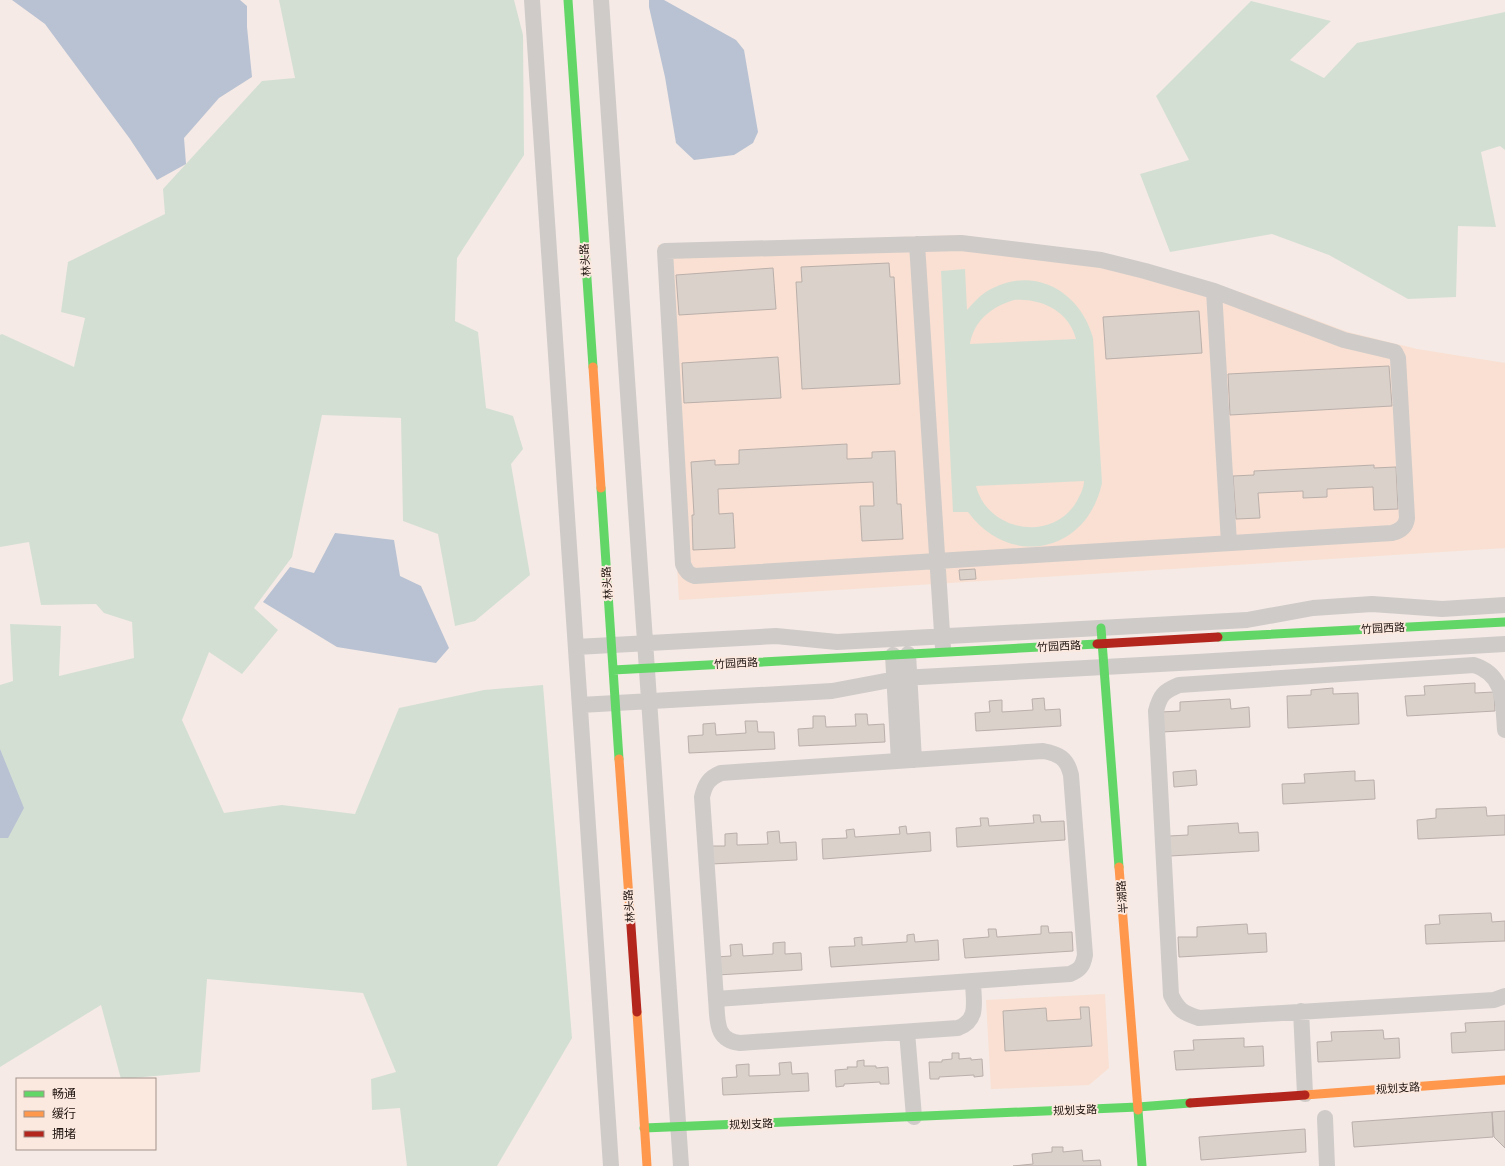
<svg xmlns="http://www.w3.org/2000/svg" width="1505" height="1166" font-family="'Alegreya Sans','Noto Sans SC',sans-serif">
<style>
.built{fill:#f9e0d2}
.green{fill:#d4dfd4;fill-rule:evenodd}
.water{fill:#b8c2d3}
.building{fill:#dbd1cb;stroke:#baafaa}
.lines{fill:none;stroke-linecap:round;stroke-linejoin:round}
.street{stroke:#cfcbc9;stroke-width:16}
.fast{stroke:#63d668;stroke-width:9}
.slow{stroke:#ff974d;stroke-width:9}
.jam{stroke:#b3261e;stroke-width:9}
.labels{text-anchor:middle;stroke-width:4;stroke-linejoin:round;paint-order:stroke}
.street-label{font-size:11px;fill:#1e130e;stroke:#fbe8df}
</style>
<rect width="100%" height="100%" fill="#f5eae5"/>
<path class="built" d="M 960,235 L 1106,254 L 1243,293 L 1348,332 L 1417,349 L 1505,363 L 1505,548 L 679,600 L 658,245 Z
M 1105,994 L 1109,1068 L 1089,1085 L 991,1089 L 986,1000 Z"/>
<path class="green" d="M 279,0 L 514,0 L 523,35 L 524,155 L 457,258 L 455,321 L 478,332 L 486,408 L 513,416 L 523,449 L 511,464 L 530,575 L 475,621 L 455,626 L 438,534 L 403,521 L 401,418 L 322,415 L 292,557 L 254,608 L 278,630 L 242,674 L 209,652 L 182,720 L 224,813 L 282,805 L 355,814 L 399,708 L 484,690 L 543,685 L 572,1038 L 497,1166 L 407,1166 L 400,1108 L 372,1110 L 371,1079 L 396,1072 L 363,993 L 207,979 L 200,1072 L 121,1079 L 101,1005 L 0,1067 L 0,685 L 13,681 L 10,624 L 61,626 L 59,676 L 134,658 L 132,622 L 104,613 L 96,604 L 41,605 L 29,542 L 0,547 L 0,335 L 2,334 L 74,367 L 85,318 L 61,312 L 68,262 L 165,214 L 163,189 L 262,81 L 295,78 Z
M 1251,1 L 1331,21 L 1290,60 L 1324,78 L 1357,43 L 1505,12 L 1505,150 L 1500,146 L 1481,152 L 1496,227 L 1458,226 L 1456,297 L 1408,299 L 1329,255 L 1272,234 L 1170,252 L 1140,174 L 1189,160 L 1156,96 Z
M 965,269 L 967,310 C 975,301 982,293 993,288 C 1037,266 1081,293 1093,338 L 1102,483 C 1087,553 1010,569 968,512 L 953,512 L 941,271 ZM 1014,300 C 1041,298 1069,311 1076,339 L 970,344 C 974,320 993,306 1014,300 ZM 1084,481 C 1084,488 1080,495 1077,501 C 1053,543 988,532 976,486 Z"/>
<path class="water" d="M 12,0 L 240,0 L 247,6 L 247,27 L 252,77 L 219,98 L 184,138 L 186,164 L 157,180 L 130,139 L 45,24 Z
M 649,0 L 664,0 L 736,40 L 744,50 L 758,132 L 753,143 L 734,155 L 694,160 L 676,143 L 665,77 L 649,7 Z
M 335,533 L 394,540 L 400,576 L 421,586 L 449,648 L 436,663 L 337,647 L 263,602 L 290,567 L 314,573 Z
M 0,749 L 24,808 L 8,838 L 0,838 Z"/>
<path class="building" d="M 889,263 L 890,277 L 894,277 L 900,384 L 802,389 L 796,282 L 802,282 L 801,267 Z
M 773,268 L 776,309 L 679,315 L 676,275 Z
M 1199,311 L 1202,353 L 1106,359 L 1103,317 Z
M 778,357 L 781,398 L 684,403 L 682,363 Z
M 1389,366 L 1392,406 L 1230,415 L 1228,374 Z
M 847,444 L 847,459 L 872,458 L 872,452 L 895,451 L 897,504 L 901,504 L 903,539 L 862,541 L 860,506 L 874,506 L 873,482 L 718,489 L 719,514 L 733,513 L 735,548 L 693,550 L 692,515 L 694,515 L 691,462 L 715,460 L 715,465 L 739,464 L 739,450 Z
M 1374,465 L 1374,468 L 1396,467 L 1398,509 L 1374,510 L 1373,487 L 1327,489 L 1327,497 L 1303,498 L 1303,491 L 1258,493 L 1260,518 L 1236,519 L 1233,476 L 1254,475 L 1254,471 Z
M 975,569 L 976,579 L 960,580 L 959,570 Z
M 1475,683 L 1475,693 L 1494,692 L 1495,711 L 1407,716 L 1405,696 L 1425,695 L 1424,686 Z
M 1333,688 L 1333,694 L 1358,693 L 1359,724 L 1288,728 L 1287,696 L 1311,695 L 1311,690 Z
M 1044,698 L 1045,710 L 1060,709 L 1061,726 L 976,731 L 975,713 L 990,712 L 989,701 L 1002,700 L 1002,712 L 1033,710 L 1032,699 Z
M 1230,699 L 1231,709 L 1249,707 L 1250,727 L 1162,732 L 1161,712 L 1180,711 L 1180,702 Z
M 855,714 L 867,714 L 868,725 L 884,724 L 885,742 L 799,746 L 798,729 L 813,728 L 813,716 L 825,716 L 826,727 L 856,726 Z
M 745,721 L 757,721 L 758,732 L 774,732 L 775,749 L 689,753 L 688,736 L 703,735 L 703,724 L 715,723 L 716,735 L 746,733 Z
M 1196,770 L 1197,785 L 1174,787 L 1173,772 Z
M 1355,771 L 1355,781 L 1374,780 L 1375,799 L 1283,804 L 1282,784 L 1305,783 L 1304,774 Z
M 1486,807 L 1487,816 L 1505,815 L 1505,835 L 1418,839 L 1417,820 L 1436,818 L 1436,809 Z
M 1033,815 L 1040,815 L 1041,822 L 1064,821 L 1065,840 L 957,847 L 956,828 L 981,826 L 980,818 L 988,818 L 989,826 L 1034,823 Z
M 1238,823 L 1239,833 L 1258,832 L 1259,851 L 1170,856 L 1169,836 L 1188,835 L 1188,826 Z
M 906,826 L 907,834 L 930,832 L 931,851 L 823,859 L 822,839 L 847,838 L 846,830 L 854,829 L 855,837 L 900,834 L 899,827 Z
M 779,831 L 780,843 L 796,842 L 797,860 L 711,864 L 710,846 L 725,846 L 725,834 L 737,833 L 737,845 L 768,844 L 767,832 Z
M 1491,913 L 1492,922 L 1505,921 L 1505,941 L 1426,944 L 1425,925 L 1440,924 L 1439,915 Z
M 1247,924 L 1248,934 L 1266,933 L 1267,952 L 1179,957 L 1178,937 L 1197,937 L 1197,927 Z
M 1041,926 L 1048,926 L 1049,933 L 1072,932 L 1073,951 L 965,958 L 963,939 L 989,937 L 988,929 L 996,929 L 997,937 L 1041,934 Z
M 914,934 L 915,942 L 938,940 L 939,960 L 831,967 L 829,947 L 855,946 L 854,938 L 862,937 L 862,945 L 907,942 L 907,935 Z
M 785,942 L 785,954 L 801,953 L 802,970 L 717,975 L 716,957 L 731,956 L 730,945 L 742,944 L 743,956 L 773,954 L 773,943 Z
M 1080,1007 L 1089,1007 L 1092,1046 L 1005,1051 L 1003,1011 L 1046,1008 L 1047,1021 L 1081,1019 Z
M 1505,1021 L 1505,1050 L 1452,1053 L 1451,1033 L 1466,1032 L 1465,1023 Z
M 1383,1030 L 1384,1039 L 1399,1038 L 1400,1058 L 1318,1062 L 1317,1042 L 1332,1041 L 1331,1032 Z
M 1244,1038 L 1244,1047 L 1263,1046 L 1264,1066 L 1176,1070 L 1174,1051 L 1194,1050 L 1193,1040 Z
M 952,1053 L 959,1053 L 959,1059 L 971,1058 L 971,1060 L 982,1059 L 983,1076 L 974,1077 L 974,1075 L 939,1077 L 939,1079 L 930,1079 L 929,1062 L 942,1062 L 942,1060 L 952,1059 Z
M 864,1060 L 864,1066 L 876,1066 L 876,1068 L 888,1067 L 889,1084 L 880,1084 L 880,1082 L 844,1084 L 844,1086 L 836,1087 L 835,1070 L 848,1069 L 847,1067 L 857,1067 L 857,1061 Z
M 791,1062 L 792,1074 L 808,1073 L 809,1091 L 723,1095 L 722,1078 L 737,1077 L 736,1065 L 749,1064 L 749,1076 L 780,1075 L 779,1063 Z
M 1505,1111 L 1505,1148 L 1494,1137 L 1492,1112 Z
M 1492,1112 L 1493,1137 L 1354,1147 L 1352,1122 Z
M 1305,1129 L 1306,1152 L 1201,1160 L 1199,1137 Z
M 1052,1147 L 1063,1147 L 1063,1152 L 1082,1150 L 1083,1161 L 1100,1160 L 1101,1166 L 1013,1166 L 1033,1164 L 1032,1154 L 1052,1152 Z"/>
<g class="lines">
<path class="street" d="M 532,0 L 611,1166
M 601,0 L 681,1166
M 961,243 L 1101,260 L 1145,271 L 1214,291 L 1344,340 L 1395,352 L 1398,358 L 1407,518 C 1406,527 1400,531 1392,533 L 695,576 C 688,574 686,571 683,564 L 665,251 Z
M 917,244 L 943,648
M 1214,291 L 1229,543
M 576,647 L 776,636 L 837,642 L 1247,620 L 1313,608 L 1372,604 L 1442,609 L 1505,605
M 908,654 L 914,760
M 893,655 L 899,761
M 580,705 L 832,691 L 901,678 L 1197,662 L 1505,644
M 1505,730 C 1503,702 1505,675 1474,665 L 1179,685 C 1164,691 1160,695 1156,711 L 1171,995 C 1178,1010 1183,1013 1199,1018 L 1494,1000 L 1505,996
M 716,999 L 1070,974 C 1080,970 1083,966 1085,955 L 1071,775 C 1067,758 1059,754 1043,751 L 721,773 C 709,778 705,784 702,797 L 716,999 C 718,1019 714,1040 740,1043 L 958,1028 C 980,1020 973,1000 973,981
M 1301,1011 L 1305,1094
M 907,1032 L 914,1117
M 1325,1118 L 1327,1166"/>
<path class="fast" d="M 568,0 L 593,367
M 601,488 L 619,759
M 1101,628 L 1119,867
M 1218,637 L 1505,622
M 613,670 L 1097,644
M 1138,1110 L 1142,1166
M 644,1128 L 1138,1107 L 1190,1103"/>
<path class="slow" d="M 593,367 L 601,488
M 619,759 L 630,912
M 1119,867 L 1138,1110
M 637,1012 L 647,1166
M 1305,1095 L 1505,1080"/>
<path class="jam" d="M 1097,644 L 1218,637
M 630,912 L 637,1012
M 1190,1103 L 1305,1095"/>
</g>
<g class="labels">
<g class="street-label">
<text transform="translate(585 260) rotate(-94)" y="4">林头路</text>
<text transform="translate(607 583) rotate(-94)" y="4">林头路</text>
<text transform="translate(1383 628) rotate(-3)" y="4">竹园西路</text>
<text transform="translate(1059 646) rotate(-3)" y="4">竹园西路</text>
<text transform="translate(736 663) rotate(-3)" y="4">竹园西路</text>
<text transform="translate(1122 897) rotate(-94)" y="4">半湖路</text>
<text transform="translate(629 906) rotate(-94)" y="4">林头路</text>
<text transform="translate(1398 1088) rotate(-4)" y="4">规划支路</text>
<text transform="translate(1075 1110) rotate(-2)" y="4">规划支路</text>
<text transform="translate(751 1124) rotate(-2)" y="4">规划支路</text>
</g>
</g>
<rect x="16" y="1078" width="140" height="72" fill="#fbe8df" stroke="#a3938b"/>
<rect x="24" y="1091" width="20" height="6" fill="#63d668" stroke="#a3938b"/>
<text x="52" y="1098" font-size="12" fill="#1e130e">畅通</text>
<rect x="24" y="1111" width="20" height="6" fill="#ff974d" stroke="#a3938b"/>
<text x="52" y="1118" font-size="12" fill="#1e130e">缓行</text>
<rect x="24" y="1131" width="20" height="6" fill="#b3261e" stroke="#a3938b"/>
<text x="52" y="1138" font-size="12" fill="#1e130e">拥堵</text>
</svg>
